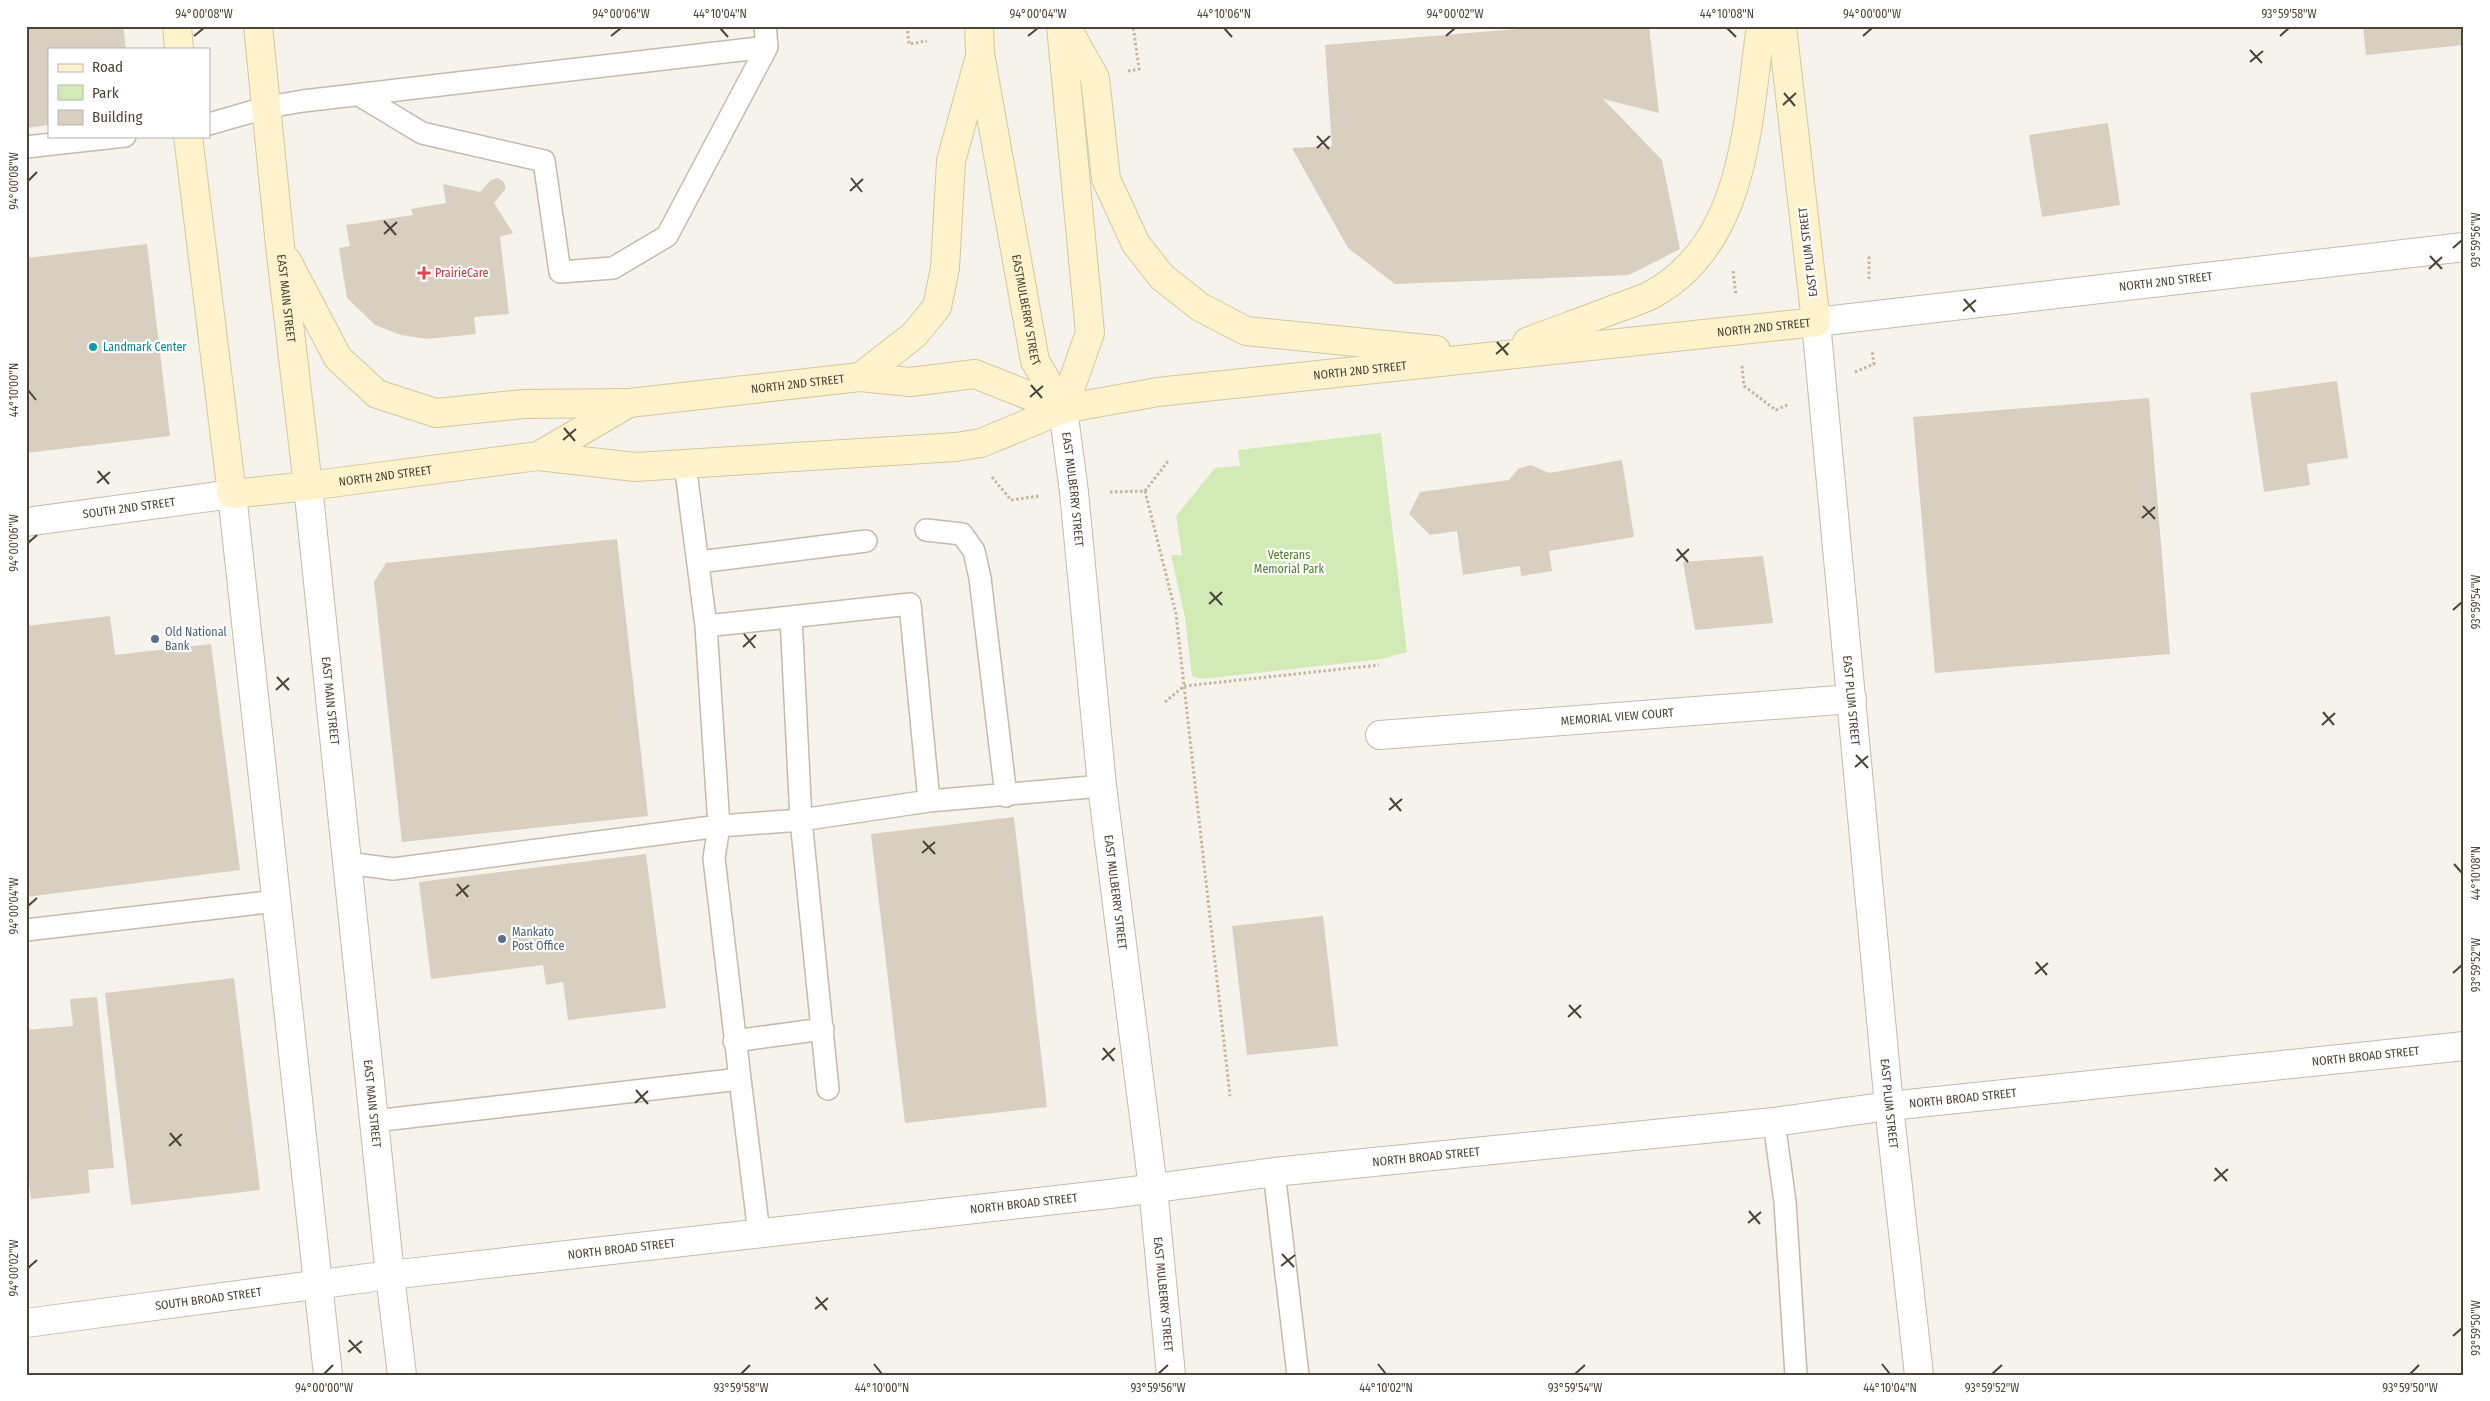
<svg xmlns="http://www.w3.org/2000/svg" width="2490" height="1401" font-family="'Fira Sans Condensed',sans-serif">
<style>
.green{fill:#d2eab5}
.building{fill:#d8cfc1}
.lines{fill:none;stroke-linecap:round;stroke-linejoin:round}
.service-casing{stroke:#c2bbae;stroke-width:24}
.minor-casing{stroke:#c2bbae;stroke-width:30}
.tertiary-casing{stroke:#c2bbae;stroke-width:30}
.secondary-casing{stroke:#d6c79b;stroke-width:30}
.path{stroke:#c4b79f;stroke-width:3;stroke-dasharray:2.5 2.5;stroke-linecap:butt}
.service{stroke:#fff;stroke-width:21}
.minor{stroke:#fff;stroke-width:28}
.tertiary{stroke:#fff;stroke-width:28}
.secondary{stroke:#fff3cd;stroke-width:28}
.ticks{fill:none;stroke:#4b4439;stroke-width:2}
.health-dot{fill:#e0444e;stroke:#fff;stroke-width:2}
.culture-dot{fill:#0f9aa8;stroke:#fff;stroke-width:2}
.service-dot{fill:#5c6f8a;stroke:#fff;stroke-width:2}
.labels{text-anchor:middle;stroke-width:4.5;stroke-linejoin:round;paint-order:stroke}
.street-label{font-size:12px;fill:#4b4439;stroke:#fff}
.health-label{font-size:12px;fill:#be3a42;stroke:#fff;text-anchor:start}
.culture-label{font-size:12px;fill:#0d838f;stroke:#fff;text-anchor:start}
.park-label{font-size:12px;fill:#4a7f2a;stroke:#fff}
.service-label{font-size:12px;fill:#4e5e75;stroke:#fff;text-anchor:start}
.neatline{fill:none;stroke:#4b4439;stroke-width:2}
.ticks-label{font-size:12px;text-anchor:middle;fill:#4b4439}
</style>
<rect width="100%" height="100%" fill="#f6f3ec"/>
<path class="green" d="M 1381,433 L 1407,652 L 1382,659 L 1201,679 L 1192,676 L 1185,617 L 1171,555 L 1182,555 L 1176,516 L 1215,468 L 1240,466 L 1238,450 Z"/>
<path class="building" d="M 26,26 L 123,26 L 126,49 L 49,49 L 49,125 L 26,128 Z
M 1552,26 L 1649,26 L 1659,113 L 1603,99 L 1662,160 L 1680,249 L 1629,275 L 1395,284 L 1348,248 L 1292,148 L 1332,146 L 1325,45 Z
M 2363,26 L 2464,26 L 2464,45 L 2366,55 Z
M 2108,123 L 2120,205 L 2042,217 L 2029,135 Z
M 498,178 L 503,181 L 506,188 L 494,203 L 513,233 L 500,237 L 509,314 L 474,317 L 476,334 L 427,339 L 401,335 L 375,325 L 347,298 L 339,248 L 350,246 L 346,225 L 413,215 L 411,209 L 446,203 L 443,184 L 480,192 L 491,180 Z
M 147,244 L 170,436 L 26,453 L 26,258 Z
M 2337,381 L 2348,458 L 2307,464 L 2310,485 L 2264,492 L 2250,393 Z
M 2149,398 L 2170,654 L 1935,673 L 1913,417 Z
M 1622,460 L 1634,537 L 1549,551 L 1552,571 L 1521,576 L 1520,566 L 1463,575 L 1457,531 L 1430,535 L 1409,514 L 1420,492 L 1509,480 L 1518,469 L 1531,465 L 1549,473 Z
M 617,539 L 648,816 L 402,842 L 374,582 L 386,563 Z
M 1763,556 L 1773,623 L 1695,630 L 1683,562 Z
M 110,616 L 115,655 L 211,644 L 240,870 L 26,897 L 26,626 Z
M 1014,817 L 1047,1107 L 905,1123 L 871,834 Z
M 646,854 L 666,1008 L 568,1020 L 563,982 L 546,985 L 543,965 L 431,979 L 419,882 Z
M 1323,916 L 1338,1046 L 1247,1055 L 1232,926 Z
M 234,978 L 260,1190 L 131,1205 L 105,993 Z
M 97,997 L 114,1168 L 88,1170 L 90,1193 L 31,1199 L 26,1154 L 26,1030 L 73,1026 L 70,999 Z"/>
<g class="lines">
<g class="service-casing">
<path id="service" d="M 359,95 L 422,133 L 544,161 L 560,272 L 613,268 L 667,236 L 767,47
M 209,124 L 268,107 L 303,101 L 767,47 L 765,26
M 26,147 L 125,136
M 926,530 L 962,534 L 974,551 L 980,578 L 1006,796
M 699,562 L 866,541
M 791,617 L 801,820 L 828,1089
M 706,626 L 910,604 L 929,801
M 347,863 L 393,869 L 719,826 L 801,820 L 929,801 L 1102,786
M 26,930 L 276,901
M 734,1041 L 823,1029
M 740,1079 L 759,1233
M 374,1121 L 740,1079 L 714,858 L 719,826 L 706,626 L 685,464
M 1774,1122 L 1785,1202 L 1796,1375
M 1274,1172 L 1298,1375"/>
</g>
<g class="minor-casing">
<g id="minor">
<path id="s1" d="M 1816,322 L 1889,1106 L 1919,1375"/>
<path id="s2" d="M 1380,735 L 1852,699"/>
<path id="s3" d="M 26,1323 L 390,1275 L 1118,1193 L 1274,1172 L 1774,1122 L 1889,1106 L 2464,1046"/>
</g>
</g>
<g class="tertiary-casing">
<g id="tertiary">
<path id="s4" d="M 1816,322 L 2464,247"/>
<path id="s5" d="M 1063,409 L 1074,492 L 1102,786 L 1153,1188 L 1171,1375"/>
<path id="s6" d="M 308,486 L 390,1275 L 402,1375"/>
<path id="s7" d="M 26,522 L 232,494 L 328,1375"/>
</g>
</g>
<g class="secondary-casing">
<g id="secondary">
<path d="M 177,26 L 179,49"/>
<path id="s8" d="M 258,26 L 280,246 L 308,486"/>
<path id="s9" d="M 979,26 L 980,54 L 1035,361 L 1063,409"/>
<path d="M 1061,26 L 1090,333 L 1063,409"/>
<path d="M 1066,26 L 1095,78 L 1106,179 L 1136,244 L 1162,277 L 1200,307 L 1246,331 L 1436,350"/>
<path id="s10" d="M 188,136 L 232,494 L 308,486 L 538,456 L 635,467 L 956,447 L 981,443 L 1063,409 L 1158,392 L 1816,322 L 1782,26"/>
<path d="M 287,261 L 338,358 L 377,394 L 436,413 L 524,404 L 628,403"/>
<path d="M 1527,342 C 1555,331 1584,321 1612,310 C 1625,305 1639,301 1651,295 C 1747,243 1747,121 1761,26"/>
<path d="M 860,377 L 914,335 L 937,307 L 945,268 L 951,161 L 979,60"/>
<path id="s11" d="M 538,456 L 629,403 L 860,377 L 910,382 L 975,374 L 1063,409"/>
</g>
</g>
<path class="path" d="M 907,26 L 909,44 L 927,41
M 1128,71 L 1139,69 L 1133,26
M 1733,271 L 1736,295
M 1869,279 L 1869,254
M 1742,366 L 1744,386 L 1776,410 L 1789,404
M 1855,372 L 1874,364 L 1872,350
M 992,477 L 1011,500 L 1039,496
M 1145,491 L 1176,614 L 1230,1096
M 1110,492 L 1145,491 L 1169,460
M 1165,702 L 1184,686 L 1379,665"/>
<use href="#service" class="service"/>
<use href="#minor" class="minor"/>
<use href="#tertiary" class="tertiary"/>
<use href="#secondary" class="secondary"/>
</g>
<path class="ticks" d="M 720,28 L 728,37M 1224,28 L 1232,37M 1727,28 L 1736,37M 194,36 L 204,28M 611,36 L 621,28M 1028,36 L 1038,28M 1446,36 L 1455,28M 1863,36 L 1872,28M 2280,36 L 2289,28M 2250,50 L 2262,63M 2250,62 L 2263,51M 1784,93 L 1795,106M 1783,105 L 1796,93M 1317,136 L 1329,149M 1317,148 L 1330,136M 851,178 L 862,192M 28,181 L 37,172M 850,191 L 863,179M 384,221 L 396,235M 384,234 L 397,222M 2453,248 L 2462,240M 2430,256 L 2442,269M 2429,269 L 2442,257M 1964,299 L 1975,312M 1963,311 L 1976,300M 1497,342 L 1508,355M 1496,354 L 1509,343M 1031,385 L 1042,398M 28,390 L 36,400M 1030,397 L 1043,386M 564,428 L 575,441M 563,440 L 576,429M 98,471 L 109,484M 97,483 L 110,472M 2143,506 L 2155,519M 2142,518 L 2155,507M 28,543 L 37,535M 1677,549 L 1688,562M 1676,561 L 1689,549M 1210,592 L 1222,605M 1209,604 L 1222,592M 2453,610 L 2462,602M 744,634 L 755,648M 743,647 L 756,635M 277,677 L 289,690M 276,690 L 289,678M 2323,712 L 2334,725M 2322,725 L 2335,713M 1856,755 L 1868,768M 1855,767 L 1868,756M 1390,798 L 1401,811M 1389,810 L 1402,799M 923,841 L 935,854M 922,853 L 935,842M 2454,864 L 2462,873M 457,884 L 468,897M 456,896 L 469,885M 28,906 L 37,898M 2036,962 L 2047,975M 2453,973 L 2462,965M 2035,974 L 2048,963M 1569,1005 L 1581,1018M 1568,1017 L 1581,1005M 1103,1048 L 1114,1061M 1102,1060 L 1115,1048M 636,1090 L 648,1104M 635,1103 L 648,1091M 170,1133 L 181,1146M 169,1146 L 182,1134M 2215,1168 L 2227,1181M 2214,1181 L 2228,1169M 1749,1211 L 1760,1224M 1748,1223 L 1761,1212M 1282,1254 L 1294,1267M 1281,1266 L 1295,1255M 28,1268 L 37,1260M 816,1297 L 827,1310M 815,1309 L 828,1298M 2453,1336 L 2462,1328M 349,1340 L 361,1353M 348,1352 L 362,1341M 874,1364 L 882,1374M 1378,1364 L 1386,1374M 1882,1364 L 1890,1374M 324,1374 L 333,1365M 741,1374 L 750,1365M 1158,1374 L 1168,1365M 1575,1374 L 1585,1365M 1992,1374 L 2002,1365M 2410,1374 L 2419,1365"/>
<path class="health-dot" d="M421.5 265.5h5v5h5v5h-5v5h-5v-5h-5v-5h5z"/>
<circle class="culture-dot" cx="93" cy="347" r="5"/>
<g class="service-dot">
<circle cx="155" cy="639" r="5"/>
<circle cx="502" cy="939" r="5"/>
</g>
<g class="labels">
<g class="street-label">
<text transform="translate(1808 252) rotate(-97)" y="4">EAST PLUM STREET</text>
<text dy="4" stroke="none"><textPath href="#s4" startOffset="352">NORTH 2ND STREET</textPath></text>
<text dy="4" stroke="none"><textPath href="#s8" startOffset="274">EAST MAIN STREET</textPath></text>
<text dy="4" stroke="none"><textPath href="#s9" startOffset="288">EASTMULBERRY STREET</textPath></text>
<text dy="4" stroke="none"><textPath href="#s10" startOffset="1908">NORTH 2ND STREET</textPath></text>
<text dy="4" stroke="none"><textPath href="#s10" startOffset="1502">NORTH 2ND STREET</textPath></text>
<text dy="4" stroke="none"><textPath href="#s11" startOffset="275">NORTH 2ND STREET</textPath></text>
<text dy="4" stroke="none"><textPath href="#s10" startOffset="515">NORTH 2ND STREET</textPath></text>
<text dy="4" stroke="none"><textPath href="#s5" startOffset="81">EAST MULBERRY STREET</textPath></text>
<text dy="4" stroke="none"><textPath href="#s7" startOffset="104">SOUTH 2ND STREET</textPath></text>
<text dy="4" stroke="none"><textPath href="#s1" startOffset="380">EAST PLUM STREET</textPath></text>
<text dy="4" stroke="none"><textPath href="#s6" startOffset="216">EAST MAIN STREET</textPath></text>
<text dy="4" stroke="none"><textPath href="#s2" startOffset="238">MEMORIAL VIEW COURT</textPath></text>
<text dy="4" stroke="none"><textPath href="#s5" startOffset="486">EAST MULBERRY STREET</textPath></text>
<text dy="4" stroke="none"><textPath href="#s3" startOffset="2355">NORTH BROAD STREET</textPath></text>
<text dy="4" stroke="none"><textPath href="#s3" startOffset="1950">NORTH BROAD STREET</textPath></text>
<text dy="4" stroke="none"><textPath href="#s6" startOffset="621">EAST MAIN STREET</textPath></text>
<text dy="4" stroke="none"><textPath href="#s1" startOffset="785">EAST PLUM STREET</textPath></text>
<text dy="4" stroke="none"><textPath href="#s3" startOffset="1410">NORTH BROAD STREET</textPath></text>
<text dy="4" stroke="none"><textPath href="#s3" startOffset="1005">NORTH BROAD STREET</textPath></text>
<text dy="4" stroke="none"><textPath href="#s3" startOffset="600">NORTH BROAD STREET</textPath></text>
<text dy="4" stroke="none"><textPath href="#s5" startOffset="891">EAST MULBERRY STREET</textPath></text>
<text dy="4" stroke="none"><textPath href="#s3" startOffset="184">SOUTH BROAD STREET</textPath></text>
</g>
<g class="health-label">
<text x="435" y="277">PrairieCare</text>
</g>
<g class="culture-label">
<text x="103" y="351">Landmark Center</text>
</g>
<g class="park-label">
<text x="1289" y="559">Veterans<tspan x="1289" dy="14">Memorial Park</tspan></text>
</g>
<g class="service-label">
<text x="165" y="636">Old National<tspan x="165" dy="14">Bank</tspan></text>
<text x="512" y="936">Mankato<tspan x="512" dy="14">Post Office</tspan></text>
</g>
</g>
<rect width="2490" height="1401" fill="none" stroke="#ffffff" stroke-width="55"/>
<rect x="48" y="48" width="162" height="90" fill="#ffffff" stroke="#b7b4b0"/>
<rect x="58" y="64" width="25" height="8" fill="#fff3cd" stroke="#b7b4b0"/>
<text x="92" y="72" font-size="15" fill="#4b4439">Road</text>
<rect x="58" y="85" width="25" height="15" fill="#d2eab5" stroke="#b7b4b0"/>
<text x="92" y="98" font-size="15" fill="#4b4439">Park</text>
<rect x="58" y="110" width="25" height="15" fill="#d8cfc1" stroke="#b7b4b0"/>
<text x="92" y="122" font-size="15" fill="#4b4439">Building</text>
<rect x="28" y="28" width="2434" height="1346" class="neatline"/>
<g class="ticks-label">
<text x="204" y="18">94°00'08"W</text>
<text x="621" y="18">94°00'06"W</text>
<text x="720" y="18">44°10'04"N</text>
<text x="1038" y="18">94°00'04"W</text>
<text x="1224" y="18">44°10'06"N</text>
<text x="1455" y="18">94°00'02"W</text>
<text x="1727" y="18">44°10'08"N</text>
<text x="1872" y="18">94°00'00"W</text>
<text x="2289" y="18">93°59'58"W</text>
<text transform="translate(14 181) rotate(-90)" y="4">94°00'08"W</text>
<text transform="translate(2476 240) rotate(-90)" y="4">93°59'56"W</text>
<text transform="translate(14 390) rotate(-90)" y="4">44°10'00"N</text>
<text transform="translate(14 543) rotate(-90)" y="4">94°00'06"W</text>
<text transform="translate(2476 602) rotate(-90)" y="4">93°59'54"W</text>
<text transform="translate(2476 873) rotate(-90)" y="4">44°10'08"N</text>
<text transform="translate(14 906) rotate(-90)" y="4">94°00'04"W</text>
<text transform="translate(2476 965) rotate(-90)" y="4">93°59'52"W</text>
<text transform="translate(14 1268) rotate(-90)" y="4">94°00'02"W</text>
<text transform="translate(2476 1328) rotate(-90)" y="4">93°59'50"W</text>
<text x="324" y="1392">94°00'00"W</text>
<text x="741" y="1392">93°59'58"W</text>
<text x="882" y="1392">44°10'00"N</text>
<text x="1158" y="1392">93°59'56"W</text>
<text x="1386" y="1392">44°10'02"N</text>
<text x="1575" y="1392">93°59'54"W</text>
<text x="1890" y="1392">44°10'04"N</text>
<text x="1992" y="1392">93°59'52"W</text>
<text x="2410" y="1392">93°59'50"W</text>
</g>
</svg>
